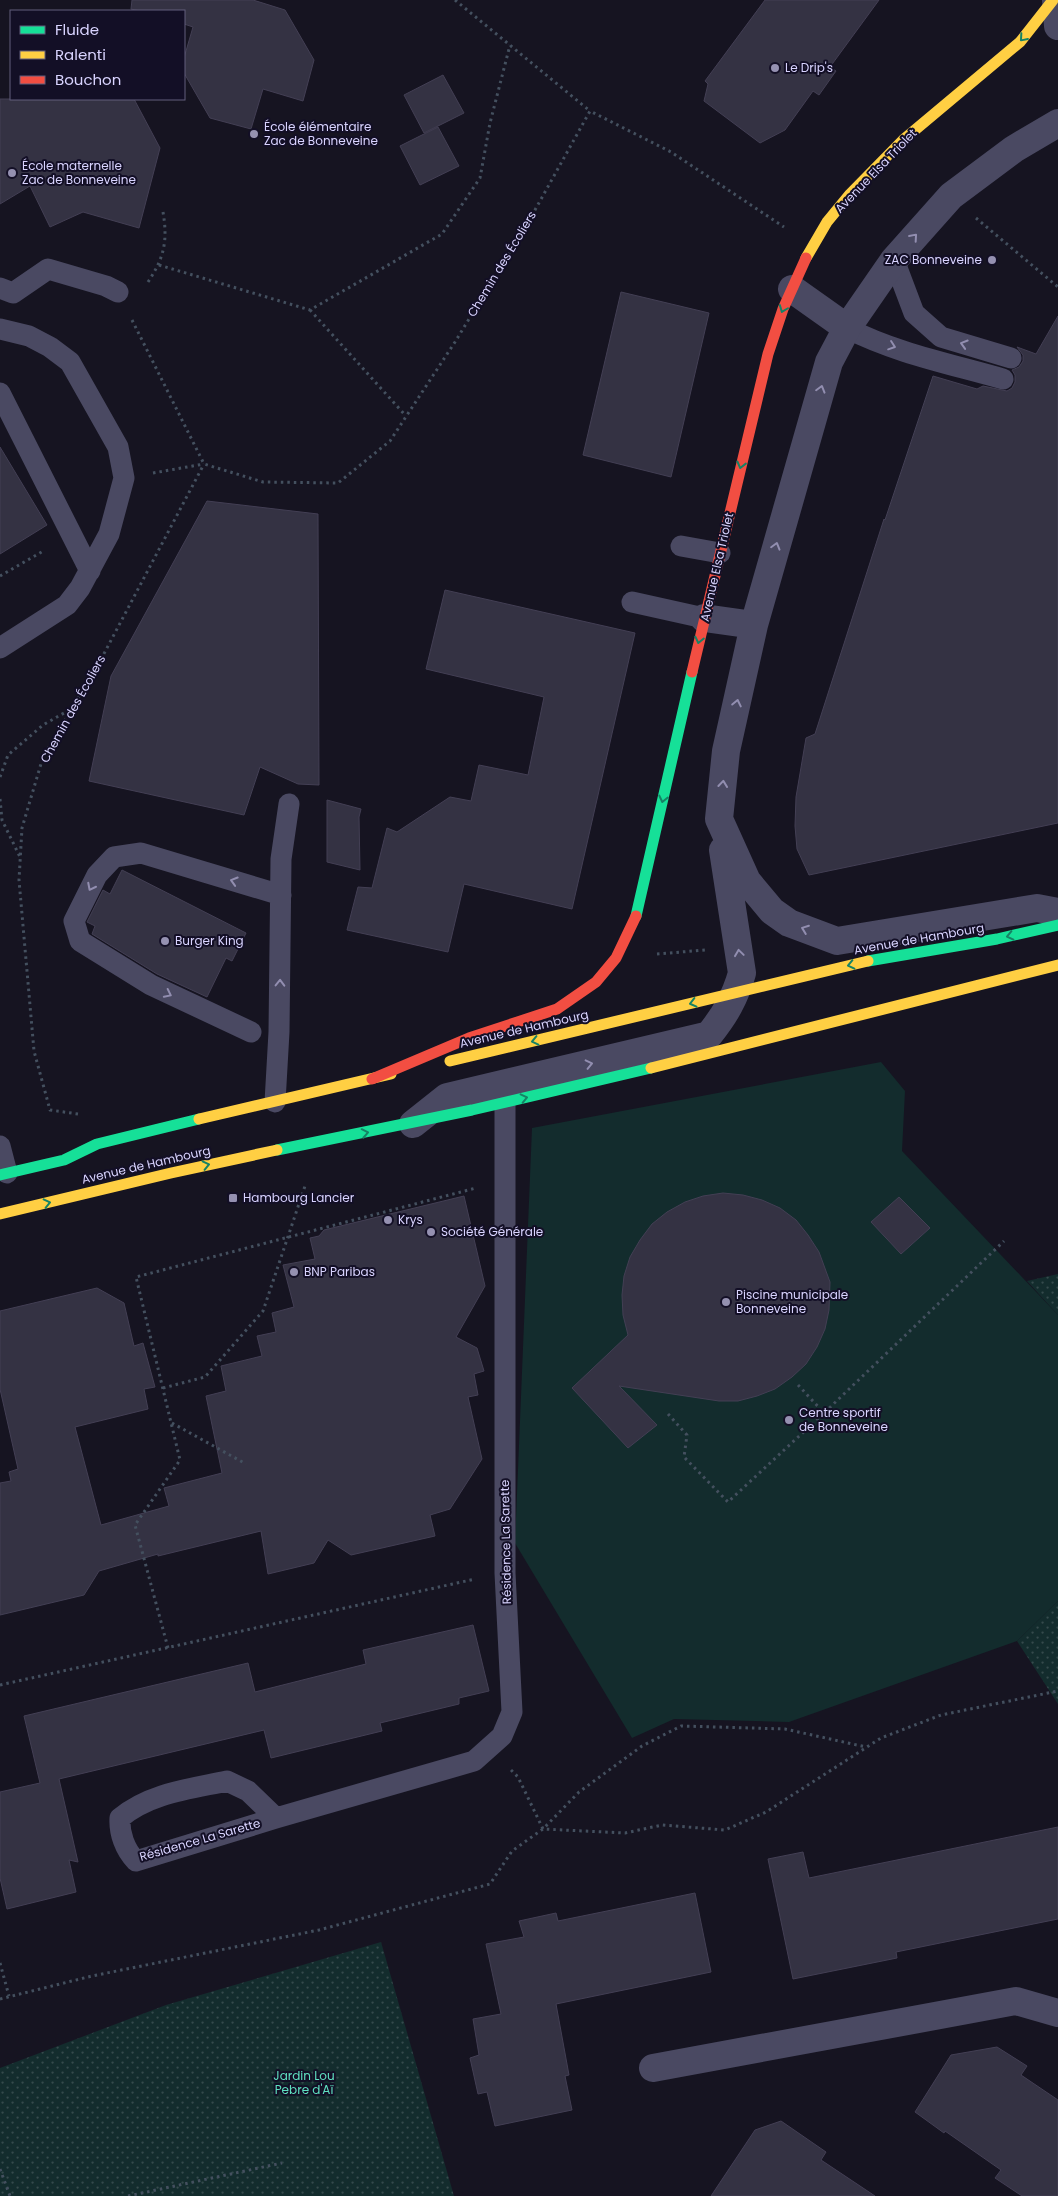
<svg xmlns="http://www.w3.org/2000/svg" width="1058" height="2196" font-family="Poppins,sans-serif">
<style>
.green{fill:url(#green-dots)}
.pitch{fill:#132c2d}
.building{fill:#343243;stroke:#433f54}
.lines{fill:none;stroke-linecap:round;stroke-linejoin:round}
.path{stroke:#44505f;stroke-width:3;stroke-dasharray:2.5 4;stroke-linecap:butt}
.lane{stroke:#4a4962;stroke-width:21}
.street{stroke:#4a4962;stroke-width:28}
.fast{stroke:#16e098;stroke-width:11}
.slow{stroke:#ffcf43;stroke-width:11}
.jam{stroke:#f24e42;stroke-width:11}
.oneway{stroke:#158265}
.oneway2{stroke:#928eb0}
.poi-dot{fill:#9591b1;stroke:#130f26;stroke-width:2}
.labels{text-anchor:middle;stroke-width:4;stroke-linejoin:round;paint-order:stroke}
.poi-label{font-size:12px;fill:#d9d4ff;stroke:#130f26;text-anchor:start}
.street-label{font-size:12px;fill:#d9d4ff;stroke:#130f26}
.park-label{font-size:12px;fill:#5fe0c0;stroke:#130f26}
</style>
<defs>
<pattern id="green-dots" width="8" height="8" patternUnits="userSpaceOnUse" patternTransform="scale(1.25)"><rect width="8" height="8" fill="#132c2d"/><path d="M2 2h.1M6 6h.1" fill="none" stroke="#354a4c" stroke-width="1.8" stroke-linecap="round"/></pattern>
</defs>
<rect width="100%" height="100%" fill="#161421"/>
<path class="green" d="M 1058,1274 L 1058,1315 L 1027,1281 Z
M 1058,1601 L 1058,1704 L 1017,1641 Z
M 381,1942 L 454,2196 L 0,2196 L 0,2068 L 166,2005 Z"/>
<path class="pitch" d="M 881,1062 L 905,1091 L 902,1151 L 1058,1315 L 1058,1601 L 1017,1641 L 789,1722 L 674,1719 L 632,1738 L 515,1543 L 532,1128 Z"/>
<path class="building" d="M 132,0 L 253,0 L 285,10 L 314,60 L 303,101 L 263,89 L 251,129 L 210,118 L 184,73 L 184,58 L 193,27 L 184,24 L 184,11 L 140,11 L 131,9 Z
M 765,0 L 879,0 L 830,67 L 836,71 L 819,95 L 813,91 L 785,130 L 760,143 L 704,101 L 708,84 L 705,81 Z
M 443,75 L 464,113 L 424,133 L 404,95 Z
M 0,99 L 134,99 L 160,148 L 139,228 L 83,212 L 50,227 L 30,186 L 0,204 Z
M 438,127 L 459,166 L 420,185 L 400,146 Z
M 621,292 L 709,313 L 671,477 L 583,455 Z
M 1058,316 L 1058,823 L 809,875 L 797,849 L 795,826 L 796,797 L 806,738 L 815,734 L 884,519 L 885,520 L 933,376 L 977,389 L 983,386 L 1007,391 L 1012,388 L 1015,382 L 1015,375 L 1012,370 L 1019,367 L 1023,361 L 1023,355 L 1017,347 L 1036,354 Z
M 0,447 L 47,525 L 0,554 Z
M 207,501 L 318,514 L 319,785 L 298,784 L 260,767 L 244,815 L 89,781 L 111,676 Z
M 445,590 L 635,633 L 572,909 L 464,884 L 448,952 L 347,930 L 358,887 L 372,888 L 387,828 L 397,832 L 450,797 L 471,801 L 479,765 L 528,775 L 544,697 L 426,669 Z
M 327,800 L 361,809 L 359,817 L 360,870 L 327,862 Z
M 122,870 L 246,933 L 232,961 L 226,958 L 207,997 L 157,974 L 92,934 L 95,926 L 87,922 L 103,890 L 110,894 Z
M 723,1193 L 743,1195 L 762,1200 L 780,1208 L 796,1220 L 808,1235 L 819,1252 L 830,1282 L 829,1310 L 825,1329 L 817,1347 L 806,1364 L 792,1377 L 775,1389 L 757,1396 L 738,1401 L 719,1401 L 619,1386 L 657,1425 L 628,1448 L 572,1388 L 628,1335 L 623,1315 L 622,1295 L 624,1276 L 630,1257 L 640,1240 L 652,1224 L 667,1212 L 685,1202 L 703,1196 Z
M 464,1196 L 485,1286 L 456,1337 L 477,1348 L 484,1371 L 474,1374 L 478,1395 L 468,1397 L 482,1459 L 450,1509 L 430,1515 L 435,1536 L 351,1555 L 328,1540 L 314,1563 L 268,1574 L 261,1531 L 158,1556 L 158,1554 L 99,1571 L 84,1595 L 0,1615 L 0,1483 L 11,1481 L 9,1472 L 18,1469 L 0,1389 L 0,1311 L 97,1288 L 124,1303 L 134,1346 L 143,1343 L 155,1387 L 144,1389 L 148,1409 L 75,1427 L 101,1525 L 169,1506 L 164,1488 L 222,1473 L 206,1396 L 226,1391 L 221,1366 L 262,1356 L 257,1336 L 276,1332 L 272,1313 L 294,1307 L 283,1265 L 315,1259 L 310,1238 L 319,1236 L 324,1230 Z
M 899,1197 L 930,1228 L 901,1254 L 871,1222 Z
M 473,1625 L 489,1691 L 459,1698 L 459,1704 L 380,1723 L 382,1731 L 271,1758 L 264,1730 L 59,1779 L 78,1862 L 69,1860 L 76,1892 L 7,1909 L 0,1878 L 0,1792 L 40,1783 L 24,1716 L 248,1663 L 255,1692 L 366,1664 L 363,1650 Z
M 1058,1827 L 1058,1919 L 896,1952 L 897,1958 L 793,1979 L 768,1859 L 803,1852 L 809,1878 Z
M 695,1893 L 711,1972 L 556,2004 L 569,2075 L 565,2076 L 572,2110 L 495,2126 L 487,2092 L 478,2094 L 470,2058 L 479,2055 L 473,2019 L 501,2014 L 486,1944 L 524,1937 L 519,1921 L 556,1913 L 558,1921 Z
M 997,2047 L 1027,2066 L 1021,2075 L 1058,2100 L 1058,2196 L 1022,2196 L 995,2178 L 1001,2170 L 945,2131 L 944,2133 L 915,2112 L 951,2055 Z
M 781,2121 L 826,2152 L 821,2160 L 875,2196 L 711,2196 L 755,2130 Z"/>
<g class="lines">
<path class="path" d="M 455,0 L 590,111
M 976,218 L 1058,287
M 159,265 L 310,310 L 442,234 L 480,178 L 490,123 L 510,45
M 148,282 C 164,258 168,241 163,212
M 310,310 L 406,416
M 132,320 L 204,464 L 263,482 L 338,483 L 390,441 L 455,342 L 530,219 L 590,111 L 671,152 L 784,227
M 153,473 L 204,464
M 0,576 L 45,550
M 0,777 L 8,755 L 43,725 L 71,709
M 0,799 L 2,820 L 20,857
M 657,954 L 705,950
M 78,1114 L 50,1110 L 34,1051 L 19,880 L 22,828 L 43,757 L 98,665 L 204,464
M 798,1385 L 824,1413 L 1004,1241
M 163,1388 L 205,1377 L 263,1311 L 306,1183
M 668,1414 L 687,1435 L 684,1457 L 728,1502 L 824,1413
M 172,1423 L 246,1464
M 168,1648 L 135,1525 L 180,1460 L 136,1277 L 476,1188
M 0,1685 L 475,1579
M 511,1770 L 518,1777 L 543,1829 L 579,1792 L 642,1746 L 681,1726 L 785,1729 L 866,1747
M 0,1963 L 9,1996
M 0,1999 L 92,1976 L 319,1930 L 490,1884 L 512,1851 L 543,1829 L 625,1833 L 662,1825 L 725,1830 L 766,1812 L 881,1738 L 941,1715 L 1058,1691
M 0,2169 L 10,2196
M 128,2196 L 282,2163"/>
<path class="lane" d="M 894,260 L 914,313 L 941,337 L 1011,358
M 0,288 L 13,293 L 48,269 L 106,286 L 118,292
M 847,328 C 895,353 951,364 1003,379
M 0,329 L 29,336 L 50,347 L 70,362 L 118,447 L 124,478 L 109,534 L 80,588 L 67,605 L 0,648
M 0,393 L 90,571
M 681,546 L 720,553
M 632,602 L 704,618
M 251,1032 L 151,985 L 80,941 L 74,921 L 97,875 L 114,857 L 141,853 L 281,895
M 275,1102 L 279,1032 L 281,859 L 289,804
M 0,1146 L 7,1173
M 276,1818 L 248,1791 L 227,1781 C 190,1789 150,1793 120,1818 C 119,1833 125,1850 136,1861 L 276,1818 L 474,1761 L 502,1736 L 512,1712 L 505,1573 L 505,1103"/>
<path class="street" d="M 1056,0 L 1058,26
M 1058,123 L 1014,149 L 951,196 L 894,260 L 847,328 L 829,362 L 754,625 L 726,751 L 719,819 L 747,881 L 772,911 L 789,923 L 837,941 L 1037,908 L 1058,912
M 792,289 L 847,328
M 704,618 L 754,625
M 413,1124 L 447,1097 L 709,1035 C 725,1015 735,998 742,973 L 723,850
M 653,2068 L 1016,2001 L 1058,2013"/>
<path class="fast" d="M 636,916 L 692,672
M 868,961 L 997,939 L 1058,925
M 277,1150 L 472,1110 L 651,1068
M 0,1175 L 64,1160 L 97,1144 L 199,1119"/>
<path class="slow" d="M 806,258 L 827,222 L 850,194 L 903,140 L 1020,42 L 1053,0
M 450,1061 L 868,961
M 651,1068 L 1058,965
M 199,1119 L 391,1074
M 0,1214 L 171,1173 L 277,1150"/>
<path class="jam" d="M 692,672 L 768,354 L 783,309 L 806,258
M 372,1079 L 469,1038 L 557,1009 L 596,982 L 616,958 L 636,916"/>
</g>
<defs><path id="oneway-chevron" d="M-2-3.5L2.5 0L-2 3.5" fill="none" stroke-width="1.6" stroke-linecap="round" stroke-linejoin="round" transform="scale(1.25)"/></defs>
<g class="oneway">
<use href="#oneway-chevron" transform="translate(1023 38) rotate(131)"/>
<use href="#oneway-chevron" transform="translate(783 309) rotate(111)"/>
<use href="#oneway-chevron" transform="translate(741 465) rotate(104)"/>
<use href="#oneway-chevron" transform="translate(699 640) rotate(103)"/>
<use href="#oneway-chevron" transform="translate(663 799) rotate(103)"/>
<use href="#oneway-chevron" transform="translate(1010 936) rotate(167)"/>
<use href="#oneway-chevron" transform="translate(851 965) rotate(167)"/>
<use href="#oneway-chevron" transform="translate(693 1003) rotate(166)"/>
<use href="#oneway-chevron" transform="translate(535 1041) rotate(167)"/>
<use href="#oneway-chevron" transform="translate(524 1098) rotate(-13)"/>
<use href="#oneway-chevron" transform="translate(365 1133) rotate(-11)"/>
<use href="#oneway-chevron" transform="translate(206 1165) rotate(-13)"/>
<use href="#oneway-chevron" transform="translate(47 1203) rotate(-13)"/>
</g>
<g class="oneway2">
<use href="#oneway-chevron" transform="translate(914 237) rotate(-49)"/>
<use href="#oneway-chevron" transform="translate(964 344) rotate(-163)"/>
<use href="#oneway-chevron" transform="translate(892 346) rotate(19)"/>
<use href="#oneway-chevron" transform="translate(821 389) rotate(-74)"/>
<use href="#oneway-chevron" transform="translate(776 546) rotate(-74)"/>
<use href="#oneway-chevron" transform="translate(737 703) rotate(-78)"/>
<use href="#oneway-chevron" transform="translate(723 784) rotate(-84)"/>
<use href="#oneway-chevron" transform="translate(234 881) rotate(-163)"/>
<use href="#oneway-chevron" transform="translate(91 887) rotate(117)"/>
<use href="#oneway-chevron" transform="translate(805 929) rotate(-159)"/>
<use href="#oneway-chevron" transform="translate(739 953) rotate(-98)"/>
<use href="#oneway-chevron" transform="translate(280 983) rotate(-89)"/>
<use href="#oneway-chevron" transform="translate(168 994) rotate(26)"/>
<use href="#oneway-chevron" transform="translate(589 1064) rotate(-13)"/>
</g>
<g class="poi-dot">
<circle cx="775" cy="68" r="5"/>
<circle cx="254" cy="134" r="5"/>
<circle cx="12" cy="173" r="5"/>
<circle cx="992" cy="260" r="5"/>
<circle cx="165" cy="941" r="5"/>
<rect x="228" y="1193" width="10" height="10" rx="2.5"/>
<circle cx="388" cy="1220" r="5"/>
<circle cx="431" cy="1232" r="5"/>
<circle cx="294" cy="1272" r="5"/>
<circle cx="726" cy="1302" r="5"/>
<circle cx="789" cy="1420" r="5"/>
</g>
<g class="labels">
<g class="poi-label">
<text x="785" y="72">Le Drip's</text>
<text x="264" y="131">École élémentaire<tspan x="264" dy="14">Zac de Bonneveine</tspan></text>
<text x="22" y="170">École maternelle<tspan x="22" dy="14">Zac de Bonneveine</tspan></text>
<text x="982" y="264" text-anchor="end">ZAC Bonneveine</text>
<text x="175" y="945">Burger King</text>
<text x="243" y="1202">Hambourg Lancier</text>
<text x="398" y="1224">Krys</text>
<text x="441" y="1236">Société Générale</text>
<text x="304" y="1276">BNP Paribas</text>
<text x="736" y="1299">Piscine municipale<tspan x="736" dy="14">Bonneveine</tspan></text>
<text x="799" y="1417">Centre sportif<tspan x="799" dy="14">de Bonneveine</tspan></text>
</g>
<g class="street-label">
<text transform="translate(876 171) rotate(-46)" y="4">Avenue Elsa Triolet</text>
<text transform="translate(502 264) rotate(-59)" y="4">Chemin des Écoliers</text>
<text transform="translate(717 567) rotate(-77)" y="4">Avenue Elsa Triolet</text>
<text transform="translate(73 709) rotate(-61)" y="4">Chemin des Écoliers</text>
<text transform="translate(919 939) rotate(-10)" y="4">Avenue de Hambourg</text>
<text transform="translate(524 1029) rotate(-13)" y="4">Avenue de Hambourg</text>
<text transform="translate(146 1165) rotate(-13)" y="4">Avenue de Hambourg</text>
<text transform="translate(506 1542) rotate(-91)" y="4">Résidence La Sarette</text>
<text transform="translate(200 1840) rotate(-16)" y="4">Résidence La Sarette</text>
</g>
<g class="park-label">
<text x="304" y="2080">Jardin Lou<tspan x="304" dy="14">Pebre d'Aï</tspan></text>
</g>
</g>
<rect x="10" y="10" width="175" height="90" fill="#130f26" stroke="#625e7d"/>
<rect x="20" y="26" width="25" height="8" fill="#16e098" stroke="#625e7d"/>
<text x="55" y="35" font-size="15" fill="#d9d4ff">Fluide</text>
<rect x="20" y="51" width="25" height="8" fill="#ffcf43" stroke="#625e7d"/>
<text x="55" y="60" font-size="15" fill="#d9d4ff">Ralenti</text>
<rect x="20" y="76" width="25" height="8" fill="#f24e42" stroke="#625e7d"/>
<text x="55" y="85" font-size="15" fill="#d9d4ff">Bouchon</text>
</svg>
